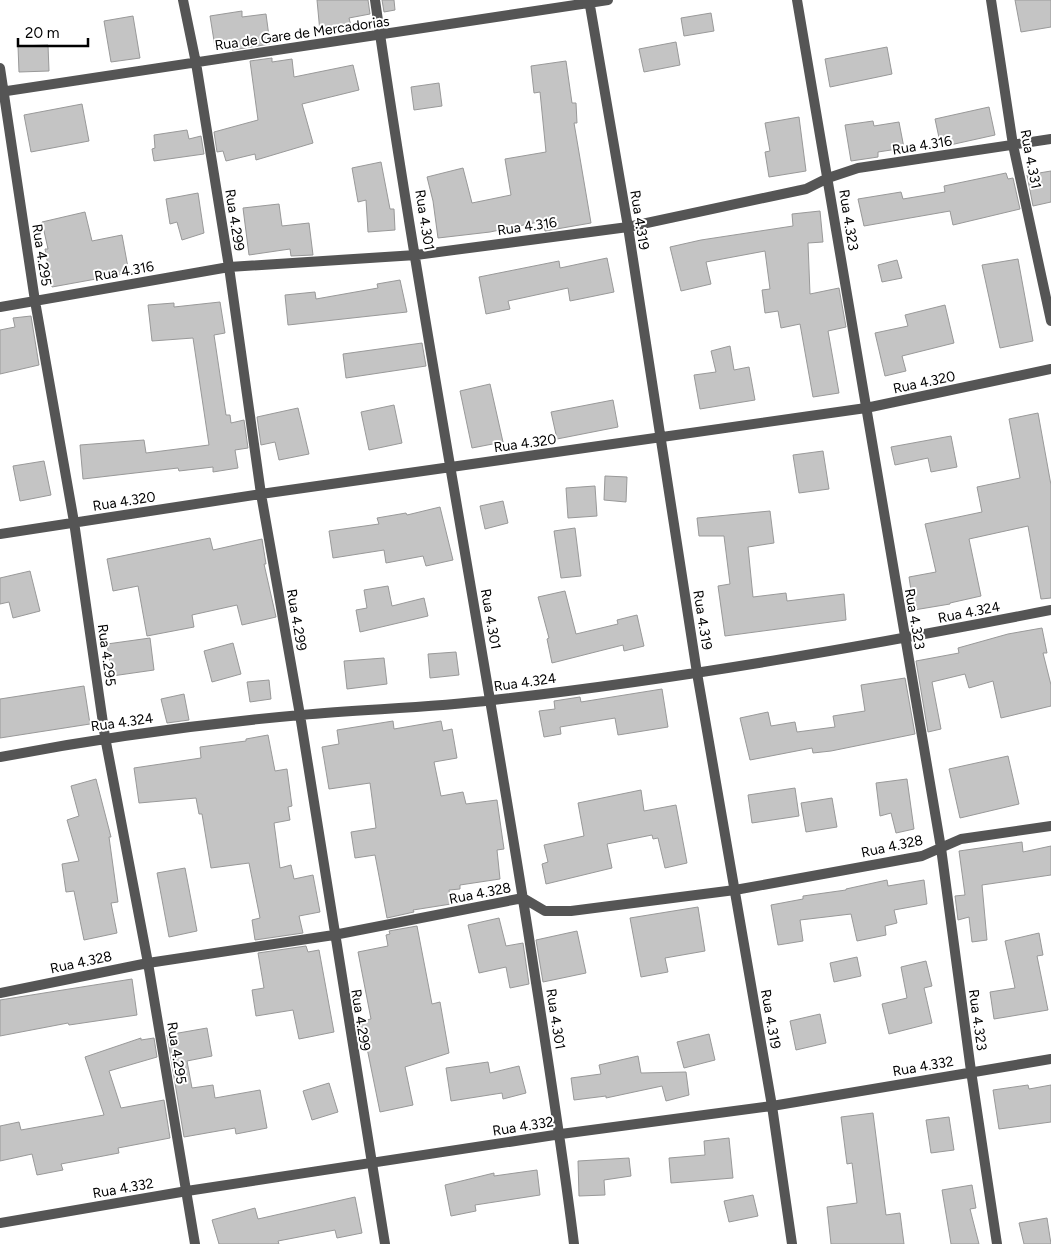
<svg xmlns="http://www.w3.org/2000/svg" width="1051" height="1244" font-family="Figtree,sans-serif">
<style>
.building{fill:#c4c4c4;stroke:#999}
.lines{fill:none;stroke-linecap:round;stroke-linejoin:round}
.street{stroke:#555;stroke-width:10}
.labels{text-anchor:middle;stroke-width:4;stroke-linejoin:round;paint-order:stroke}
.street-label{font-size:14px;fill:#000;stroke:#fff}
</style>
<rect width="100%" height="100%" fill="#fff"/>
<path class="building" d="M 317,0 L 368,0 L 370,14 L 349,18 L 351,26 L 320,32 Z
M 382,0 L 394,0 L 395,10 L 384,12 Z
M 1015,0 L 1051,0 L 1051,27 L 1021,32 Z
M 242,11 L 242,17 L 266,14 L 270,44 L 232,50 L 231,45 L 215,47 L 210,16 Z
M 711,13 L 714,31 L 684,36 L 681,18 Z
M 133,16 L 140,58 L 111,62 L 104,21 Z
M 676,42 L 680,65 L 644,72 L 639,49 Z
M 48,45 L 49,71 L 19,72 L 18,46 Z
M 887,47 L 892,74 L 830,87 L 825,59 Z
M 272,58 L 272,62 L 292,59 L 294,77 L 353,65 L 359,90 L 302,104 L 313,143 L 256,160 L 255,154 L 226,161 L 223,151 L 217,152 L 214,132 L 258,120 L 250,61 Z
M 566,61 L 572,103 L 576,103 L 577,123 L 574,123 L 591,223 L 545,231 L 543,221 L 490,232 L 438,238 L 433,201 L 427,177 L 463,168 L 472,203 L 511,195 L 505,159 L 546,152 L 540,92 L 534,93 L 531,66 Z
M 439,83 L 442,106 L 414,110 L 411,87 Z
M 82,104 L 89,141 L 31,152 L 24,115 Z
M 989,107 L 995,135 L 941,147 L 935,119 Z
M 799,117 L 806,171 L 769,177 L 765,152 L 770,151 L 765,123 Z
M 873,121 L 874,126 L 899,122 L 904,148 L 878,152 L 878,157 L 851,161 L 845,125 Z
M 187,130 L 189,139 L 201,136 L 204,154 L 154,161 L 152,149 L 155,148 L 154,135 Z
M 381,162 L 390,209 L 394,209 L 395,230 L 368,232 L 366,200 L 358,202 L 352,168 Z
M 1051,171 L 1051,202 L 1033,206 L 1027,175 Z
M 1006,173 L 1008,179 L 1013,178 L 1020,209 L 953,225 L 950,211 L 864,226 L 858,199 L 901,192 L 903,199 L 945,192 L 944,186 Z
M 198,193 L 204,233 L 182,240 L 177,222 L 170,224 L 166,199 Z
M 279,204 L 282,226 L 309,223 L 313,255 L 291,256 L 290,249 L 249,255 L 243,208 Z
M 820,211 L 823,242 L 808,243 L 810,294 L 839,288 L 846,327 L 828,331 L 839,393 L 813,397 L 800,324 L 781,328 L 778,311 L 765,313 L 762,290 L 770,289 L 765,251 L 706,262 L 711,284 L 681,291 L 670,247 L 701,240 L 793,226 L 792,214 Z
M 85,212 L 92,241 L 122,235 L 129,273 L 52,287 L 45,249 L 48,249 L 42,222 Z
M 607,258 L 614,292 L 570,301 L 568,288 L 508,301 L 510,309 L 486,314 L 479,277 L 559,261 L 560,268 Z
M 1018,259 L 1033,341 L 1000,348 L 982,265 Z
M 897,260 L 902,278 L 882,282 L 878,265 Z
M 400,280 L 407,312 L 288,325 L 285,295 L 315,292 L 316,299 L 378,288 L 377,284 Z
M 220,302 L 225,333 L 214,335 L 226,415 L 230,415 L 231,423 L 244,420 L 248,448 L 235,450 L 238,468 L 213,472 L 213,467 L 179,471 L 178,468 L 83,479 L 80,445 L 144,440 L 146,453 L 209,445 L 193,338 L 152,341 L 148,305 L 174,303 L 174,307 Z
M 945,305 L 954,343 L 902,356 L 906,371 L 885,376 L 875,333 L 908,326 L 905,315 Z
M 31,316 L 39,365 L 0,374 L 0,330 L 15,327 L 13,318 Z
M 422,343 L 426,366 L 346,378 L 343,354 Z
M 730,346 L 734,370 L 749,367 L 755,400 L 700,409 L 694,375 L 716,372 L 711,351 Z
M 490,384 L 503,442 L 472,448 L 460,391 Z
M 613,400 L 618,427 L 557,439 L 551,412 Z
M 394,405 L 402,443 L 369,450 L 361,412 Z
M 298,408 L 309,454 L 279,460 L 275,442 L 261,445 L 257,417 Z
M 1038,413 L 1051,485 L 1051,598 L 1041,599 L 1028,526 L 969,539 L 981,596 L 950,603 L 950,604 L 914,610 L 909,577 L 936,572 L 925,524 L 982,512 L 977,487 L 1020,478 L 1009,419 Z
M 951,436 L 957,467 L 931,472 L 928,458 L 895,465 L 891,447 Z
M 823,451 L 829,489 L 799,493 L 793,455 Z
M 44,461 L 51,495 L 20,501 L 13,466 Z
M 605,476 L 627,477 L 626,502 L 604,500 Z
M 595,486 L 597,516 L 568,518 L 566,488 Z
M 503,501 L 508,523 L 485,529 L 480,506 Z
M 440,507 L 453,560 L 426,566 L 423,556 L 386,563 L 384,550 L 333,558 L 329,531 L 379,524 L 377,518 L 406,513 L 407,515 Z
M 770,511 L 774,543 L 748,547 L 753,597 L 786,593 L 787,601 L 844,594 L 846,620 L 725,636 L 718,586 L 730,584 L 724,536 L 699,536 L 697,518 Z
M 575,528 L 581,576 L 561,578 L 554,531 Z
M 210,538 L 213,550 L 262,539 L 266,564 L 264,564 L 276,617 L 242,625 L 237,605 L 192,615 L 194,627 L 147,636 L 138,586 L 113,591 L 107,559 Z
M 30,571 L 40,611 L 13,618 L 9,602 L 0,604 L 0,578 Z
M 388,586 L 392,606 L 424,598 L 428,616 L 360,632 L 356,610 L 367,608 L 364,590 Z
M 565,591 L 576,634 L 618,624 L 617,620 L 637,615 L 644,646 L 624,651 L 623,645 L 552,663 L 547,639 L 549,638 L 538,597 Z
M 1042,628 L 1047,653 L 1043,653 L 1051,685 L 1051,706 L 1001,718 L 993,681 L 969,688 L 965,674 L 932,682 L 941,729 L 928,732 L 916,661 L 959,653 L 958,648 L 1008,634 Z
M 150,638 L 154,670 L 112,676 L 107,644 Z
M 233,643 L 241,674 L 212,682 L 204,651 Z
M 456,652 L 459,675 L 430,678 L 428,654 Z
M 384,658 L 387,684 L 347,689 L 344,661 Z
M 905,678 L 915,734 L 831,751 L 813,753 L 812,748 L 750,760 L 740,718 L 768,712 L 771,726 L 795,722 L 797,732 L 835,727 L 833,716 L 865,711 L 861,685 Z
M 269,680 L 271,699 L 250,702 L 247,682 Z
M 84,686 L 90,724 L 0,738 L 0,699 Z
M 662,689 L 668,727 L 618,735 L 615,718 L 560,727 L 561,734 L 544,737 L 539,711 L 555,709 L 554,701 L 580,697 L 581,702 Z
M 184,694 L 189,720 L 167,723 L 161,699 Z
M 393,721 L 394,729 L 441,721 L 443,731 L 452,729 L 457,758 L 434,762 L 441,796 L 463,792 L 466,804 L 497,800 L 504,849 L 497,850 L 500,879 L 460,885 L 460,889 L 449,890 L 451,904 L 413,910 L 414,912 L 387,918 L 375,855 L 355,858 L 351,832 L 376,828 L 370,783 L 329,789 L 322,747 L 339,744 L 337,730 Z
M 268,735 L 275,771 L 287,769 L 292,806 L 288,807 L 290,820 L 274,823 L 280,868 L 291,865 L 294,879 L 313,875 L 320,912 L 299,916 L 303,933 L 255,940 L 252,920 L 260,918 L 249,863 L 211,868 L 202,814 L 199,814 L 196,798 L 139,803 L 134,768 L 201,758 L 200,747 L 246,741 L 246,739 Z
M 1008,756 L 1019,804 L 960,818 L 949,769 Z
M 96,779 L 111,837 L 109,837 L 118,902 L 111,903 L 117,933 L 84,940 L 74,891 L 66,892 L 62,864 L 79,861 L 67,820 L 79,816 L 71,786 Z
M 907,779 L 914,829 L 896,833 L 891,813 L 880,816 L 876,783 Z
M 795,788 L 799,816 L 752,823 L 748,795 Z
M 641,790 L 644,811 L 676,805 L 687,863 L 665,868 L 658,838 L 653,839 L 652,835 L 607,844 L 612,868 L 546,884 L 542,864 L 548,862 L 544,845 L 584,836 L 578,803 Z
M 832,798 L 837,827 L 806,832 L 801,803 Z
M 1022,842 L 1023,852 L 1051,846 L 1051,875 L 982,885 L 987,940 L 972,942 L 969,917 L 958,920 L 955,896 L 965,895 L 959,851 Z
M 185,868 L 197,931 L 169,937 L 157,873 Z
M 887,880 L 888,886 L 924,880 L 927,904 L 894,910 L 897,923 L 885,926 L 886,935 L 857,941 L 851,914 L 800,920 L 803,941 L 778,945 L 771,905 L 803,899 L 803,896 L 846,890 L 846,889 Z
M 698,907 L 705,951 L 665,958 L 668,972 L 641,977 L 630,918 Z
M 499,918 L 506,946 L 523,943 L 529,984 L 510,988 L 506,967 L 479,973 L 468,925 Z
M 417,926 L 432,1004 L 440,1002 L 449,1053 L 405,1067 L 413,1105 L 380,1112 L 367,1048 L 363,1049 L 357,1022 L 371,1019 L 358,952 L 388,946 L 386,935 L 390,934 L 389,931 Z
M 577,931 L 586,973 L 543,982 L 536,940 Z
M 1039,933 L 1043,955 L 1037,956 L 1048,1010 L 994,1019 L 990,992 L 1015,988 L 1005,941 Z
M 306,946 L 308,952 L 319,950 L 334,1032 L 299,1039 L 293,1010 L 256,1016 L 252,990 L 264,988 L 258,953 Z
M 857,957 L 861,976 L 834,982 L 830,963 Z
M 926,961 L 932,986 L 924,988 L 932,1023 L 889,1034 L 882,1004 L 907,998 L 901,967 Z
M 132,979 L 137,1015 L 69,1025 L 68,1023 L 0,1036 L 0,1000 Z
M 820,1014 L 826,1043 L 796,1050 L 790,1021 Z
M 207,1028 L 212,1056 L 187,1061 L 192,1088 L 213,1085 L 215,1098 L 260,1090 L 267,1128 L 236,1134 L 235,1128 L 184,1137 L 167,1035 Z
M 709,1034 L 715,1060 L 684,1068 L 677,1042 Z
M 141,1038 L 141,1040 L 154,1038 L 157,1057 L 109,1071 L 121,1108 L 164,1100 L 170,1138 L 118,1148 L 119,1153 L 61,1164 L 63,1170 L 37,1175 L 32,1154 L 0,1161 L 0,1126 L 19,1122 L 21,1130 L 104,1115 L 85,1057 Z
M 638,1056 L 641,1073 L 686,1072 L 689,1095 L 666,1101 L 662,1086 L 606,1098 L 606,1096 L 574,1100 L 571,1078 L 601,1074 L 599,1065 Z
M 488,1062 L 490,1073 L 519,1066 L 526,1093 L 503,1099 L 502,1093 L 451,1101 L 446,1068 Z
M 329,1083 L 338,1112 L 312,1120 L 303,1091 Z
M 1028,1085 L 1029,1089 L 1051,1085 L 1051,1122 L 999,1129 L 993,1090 Z
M 873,1113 L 886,1215 L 900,1213 L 904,1244 L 831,1244 L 827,1207 L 857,1203 L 852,1163 L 847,1164 L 841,1117 Z
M 949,1117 L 954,1150 L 931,1153 L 926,1120 Z
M 729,1138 L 733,1178 L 671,1183 L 669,1158 L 705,1155 L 704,1141 Z
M 629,1158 L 631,1176 L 604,1180 L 605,1195 L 579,1196 L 578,1161 Z
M 537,1170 L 540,1195 L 475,1205 L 476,1211 L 451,1216 L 445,1185 L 494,1173 L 494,1176 Z
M 972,1185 L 976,1208 L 970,1209 L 979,1244 L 951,1244 L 942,1190 Z
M 753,1195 L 758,1216 L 729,1222 L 724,1201 Z
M 355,1197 L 362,1233 L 337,1238 L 335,1230 L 278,1241 L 279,1244 L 219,1244 L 212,1220 L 255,1208 L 258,1219 Z
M 1047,1218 L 1051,1244 L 1024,1244 L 1019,1223 Z"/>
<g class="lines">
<path class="street" d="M 183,0 L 196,63 L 229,267 L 261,494 L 300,715 L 385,1244
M 375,0 C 420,311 479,620 528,931 C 544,1035 561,1139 574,1244
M 589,0 L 628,227 L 697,673 L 772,1106 L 792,1244
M 797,0 L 941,848 L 971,1071 L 997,1244
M 991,0 L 1013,145 L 1051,321
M 0,68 L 35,301 L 74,522 L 105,737 L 148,963 L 195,1244
M 0,92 L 608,0
M 0,307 L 229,267 L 416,255 L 628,227 L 806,189 L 828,178 L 858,168 L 1051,139
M 0,534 L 261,494 L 866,408 L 1051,369
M 0,757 C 100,738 200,724 301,715 C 365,709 429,708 493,700 C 680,679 866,646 1051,610
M 0,993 L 148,963 L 334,935 L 523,898 L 545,911 L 571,911 L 735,890 L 922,856 L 961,839 L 1051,826
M 0,1223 L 187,1191 L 561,1134 L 772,1106 L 1051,1059"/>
</g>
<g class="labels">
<g class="street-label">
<text transform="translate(302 33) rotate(-8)" y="5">Rua de Gare de Mercadorias</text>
<text transform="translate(922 145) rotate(-9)" y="5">Rua 4.316</text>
<text transform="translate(1031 159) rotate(79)" y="5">Rua 4.331</text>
<text transform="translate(235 220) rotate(81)" y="5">Rua 4.299</text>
<text transform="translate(425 220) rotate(81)" y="5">Rua 4.301</text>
<text transform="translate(640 220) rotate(81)" y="5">Rua 4.319</text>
<text transform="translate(849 220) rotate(81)" y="5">Rua 4.323</text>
<text transform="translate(527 226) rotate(-8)" y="5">Rua 4.316</text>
<text transform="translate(42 255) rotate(81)" y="5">Rua 4.295</text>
<text transform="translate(124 271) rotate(-10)" y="5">Rua 4.316</text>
<text transform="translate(924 382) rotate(-12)" y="5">Rua 4.320</text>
<text transform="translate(525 443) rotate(-8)" y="5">Rua 4.320</text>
<text transform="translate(124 501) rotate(-9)" y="5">Rua 4.320</text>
<text transform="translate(969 612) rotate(-11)" y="5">Rua 4.324</text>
<text transform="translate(491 619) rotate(80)" y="5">Rua 4.301</text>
<text transform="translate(915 619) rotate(80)" y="5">Rua 4.323</text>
<text transform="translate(297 620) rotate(80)" y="5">Rua 4.299</text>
<text transform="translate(703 620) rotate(81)" y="5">Rua 4.319</text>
<text transform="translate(107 655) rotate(82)" y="5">Rua 4.295</text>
<text transform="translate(525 682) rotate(-8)" y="5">Rua 4.324</text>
<text transform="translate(122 722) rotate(-8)" y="5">Rua 4.324</text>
<text transform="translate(892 846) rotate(-12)" y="5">Rua 4.328</text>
<text transform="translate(480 893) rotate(-11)" y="5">Rua 4.328</text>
<text transform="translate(81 962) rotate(-12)" y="5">Rua 4.328</text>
<text transform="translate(556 1019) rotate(81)" y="5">Rua 4.301</text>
<text transform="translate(771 1019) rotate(80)" y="5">Rua 4.319</text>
<text transform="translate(361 1020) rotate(81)" y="5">Rua 4.299</text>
<text transform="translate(978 1020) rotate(82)" y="5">Rua 4.323</text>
<text transform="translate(177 1053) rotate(81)" y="5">Rua 4.295</text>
<text transform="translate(923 1066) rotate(-10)" y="5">Rua 4.332</text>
<text transform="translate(523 1126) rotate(-9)" y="5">Rua 4.332</text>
<text transform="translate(123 1188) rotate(-10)" y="5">Rua 4.332</text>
</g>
</g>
<path d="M18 38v8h70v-8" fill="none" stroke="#000000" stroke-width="2.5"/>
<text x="25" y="38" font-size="15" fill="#000000" stroke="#ffffff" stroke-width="4" paint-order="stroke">20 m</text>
</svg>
